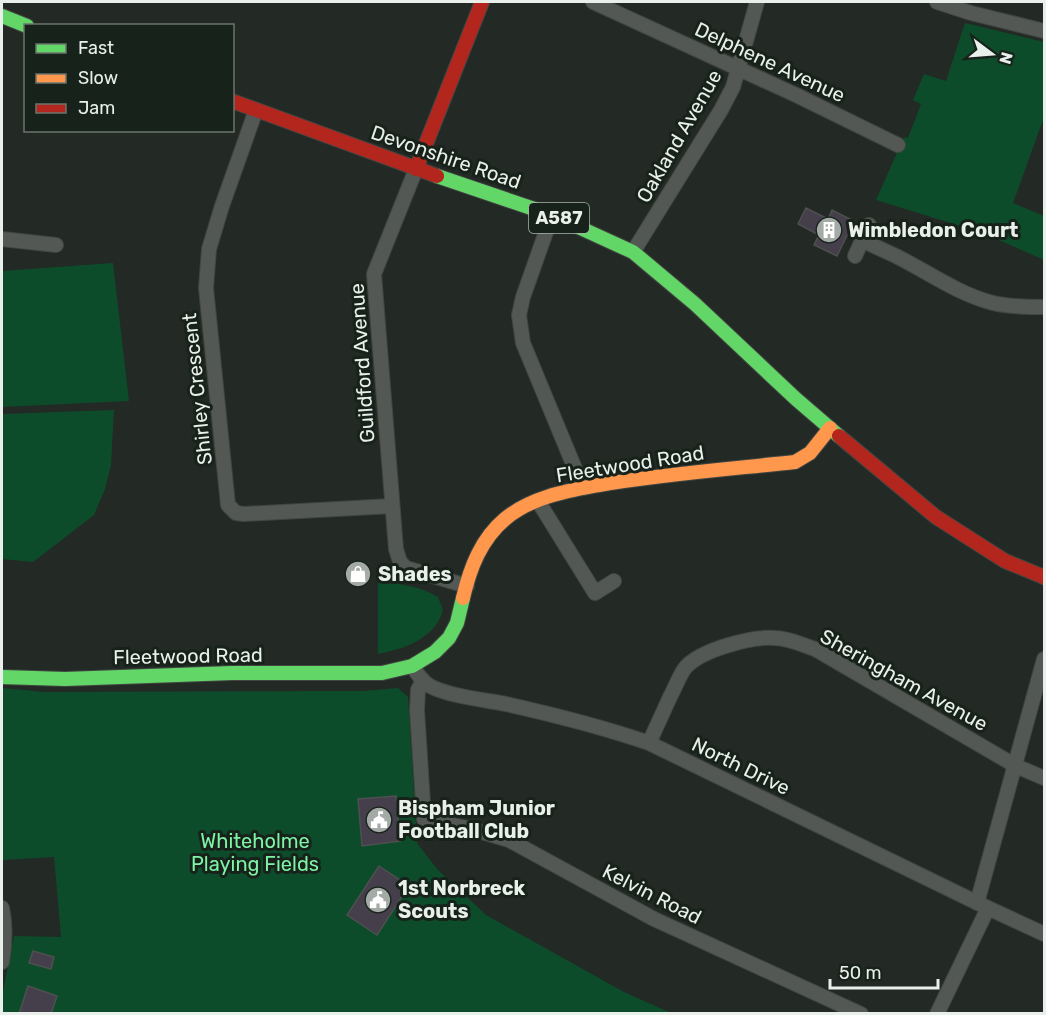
<svg xmlns="http://www.w3.org/2000/svg" width="1046" height="1015" font-family="Rubik,sans-serif">
<style>
.green{fill:#0d4c2a}
.building{fill:#443f4a;stroke:#4e5050;stroke-width:1.5}
.lines{fill:none;stroke-linecap:round;stroke-linejoin:round}
.street-casing{stroke:#414642;stroke-width:16}
.fast-casing{stroke:#414642;stroke-width:16}
.slow-casing{stroke:#414642;stroke-width:16}
.jam-casing{stroke:#414642;stroke-width:16}
.street{stroke:#535855;stroke-width:14}
.fast{stroke:#63d668;stroke-width:14}
.slow{stroke:#ff974d;stroke-width:14}
.jam{stroke:#b3261e;stroke-width:14}
.labels{text-anchor:middle;stroke-width:6;stroke-linejoin:round;paint-order:stroke}
.shield{fill:#17221a;stroke:#aab2ac;stroke-width:1.5}
.shield-label{font-size:18px;font-weight:bold;fill:#e9f0eb}
.street-label{font-size:20px;fill:#e9f0eb;stroke:#17221a}
.poi-label{font-size:20px;font-weight:bold;fill:#e9f0eb;stroke:#17221a;text-anchor:start}
.park-label{font-size:20px;fill:#7df3a6;stroke:#17221a}
</style>
<rect width="100%" height="100%" fill="#232925"/>
<path class="green" d="M 965,23 L 1044,42 L 1044,117 L 1013,203 L 1044,216 L 1044,260 L 983,233 L 876,200 L 904,137 L 908,138 L 921,104 L 913,100 L 924,74 L 946,81 Z
M 113,263 L 129,401 L 2,407 L 2,271 Z
M 114,410 L 111,465 L 105,489 L 94,515 L 33,562 L 2,559 L 2,414 Z
M 378,583 C 399,583 420,586 438,597 L 443,610 C 435,639 404,649 378,654 Z
M 2,688 L 45,692 L 362,691 L 398,688 L 408,697 L 417,843 L 437,869 L 486,915 L 624,992 L 671,1013 L 2,1013 L 2,996 L 14,936 L 61,937 L 54,857 L 2,860 Z"/>
<path class="building" d="M 806,208 L 828,219 L 832,210 L 854,221 L 837,256 L 814,245 L 819,235 L 798,224 Z
M 396,796 L 400,841 L 362,846 L 358,799 Z
M 379,866 L 409,886 L 377,935 L 347,915 Z
M 33,951 L 54,957 L 51,969 L 29,963 Z
M 28,986 L 57,996 L 51,1014 L 19,1014 Z"/>
<g class="lines">
<g class="street-casing">
<path id="street" d="M 593,2 L 796,95 L 898,145
M 937,2 L 971,13 L 1044,31
M 256,110 L 222,206 L 209,249 L 206,288 L 228,505 L 236,513 L 244,514 L 392,506
M 416,169 L 374,274 L 396,549 L 400,562 L 406,568 L 467,586
M 552,215 L 523,297 L 519,315 L 523,343 L 583,488
M 2,239 L 56,245
M 862,240 C 874,246 885,251 896,256 C 928,272 958,294 993,303 C 1010,307 1028,307 1044,307
M 633,252 L 721,110 L 733,87 L 757,2
M 855,256 L 869,225
M 538,501 L 595,593 L 614,581
M 412,666 C 417,673 422,682 430,686 C 448,696 485,700 506,704 C 555,715 603,727 649,743 L 988,908 L 1044,934
M 423,680 L 418,690 L 417,710 L 424,819 L 472,829 L 509,840 L 654,919 L 861,1014
M 649,743 C 656,728 663,712 670,697 C 675,688 679,676 685,668 C 700,650 752,636 775,638 C 789,638 802,645 815,649 L 1016,766 L 1044,778
M 977,903 L 1044,659
M 2,908 C 6,926 5,944 2,962
M 937,1014 L 988,908"/>
</g>
<g class="fast-casing">
<path id="fast" d="M 2,16 L 27,26
M 437,176 L 552,215 L 633,252 L 695,304 L 796,399 L 839,436
M 2,677 L 65,679 L 232,673 L 382,673 L 412,666 L 435,652 L 449,638 L 457,623 L 463,598"/>
</g>
<g class="slow-casing">
<path id="slow" d="M 463,598 C 470,568 481,539 505,519 C 531,497 567,491 599,485 C 664,474 730,469 795,462 L 810,453 L 830,428"/>
</g>
<g class="jam-casing">
<path id="jam" d="M 232,101 L 437,176
M 416,169 L 482,2
M 839,436 L 936,517 L 1005,561 L 1044,577"/>
</g>
<use href="#street" class="street"/>
<use href="#fast" class="fast"/>
<use href="#slow" class="slow"/>
<use href="#jam" class="jam"/>
</g>
<defs>
<g id="building-disc" transform="scale(1.35)"><circle r="9.5" fill="#a4aaa6" stroke="#17221a"/><path d="M-4-6H4V6H1V3H-1V6H-4ZM-2.5-4.3h1.7v1.8h-1.7ZM.8-4.3h1.7v1.8H.8ZM-2.5-1h1.7V.8h-1.7ZM.8-1h1.7V.8H.8Z" fill="#fff"/></g>
<g id="shop-disc" transform="scale(1.35)"><circle r="9.5" fill="#a4aaa6" stroke="#17221a"/><path d="M-5-2.5h2.3a2.7 3.5 0 0 1 5.4 0H5L5.5 6h-11ZM-1.5-2.5h3a1.5 2.3 0 0 0-3 0Z" fill="#fff"/></g>
<g id="civic-disc" transform="scale(1.35)"><circle r="9.5" fill="#a4aaa6" stroke="#17221a"/><path d="M-.6-6.5H3V-4.5H.6V-3L4-1V1h2V6H-6V1h2V-1L-.6-3ZM-1.2 2.5V6h2.4V2.5Z" fill="#fff"/></g>
</defs>
<g fill-rule="evenodd">
<use href="#building-disc" x="829" y="230"/>
<use href="#shop-disc" x="358" y="574"/>
<use href="#civic-disc" x="379" y="820"/>
<use href="#civic-disc" x="378" y="900"/>
</g>
<g class="labels">
<rect class="shield" x="529" y="203" width="60" height="30" rx="4.5"/>
<g class="shield-label">
<text x="559" y="224">A587</text>
</g>
<g class="street-label">
<text transform="translate(770 62) rotate(25)" y="7">Delphene Avenue</text>
<text transform="translate(679 136) rotate(-60)" y="7">Oakland Avenue</text>
<text transform="translate(446 157) rotate(19)" y="7">Devonshire Road</text>
<text transform="translate(362 363) rotate(-94)" y="7">Guildford Avenue</text>
<text transform="translate(197 389) rotate(-96)" y="7">Shirley Crescent</text>
<text transform="translate(630 464) rotate(-9)" y="7">Fleetwood Road</text>
<text transform="translate(188 656) rotate(-1)" y="7">Fleetwood Road</text>
<text transform="translate(904 680) rotate(29)" y="7">Sheringham Avenue</text>
<text transform="translate(741 766) rotate(26)" y="7">North Drive</text>
<text transform="translate(652 894) rotate(27)" y="7">Kelvin Road</text>
</g>
<g class="poi-label">
<text x="848" y="237">Wimbledon Court</text>
<text x="378" y="581">Shades</text>
<text x="398" y="815">Bispham Junior<tspan x="398" dy="23">Football Club</tspan></text>
<text x="398" y="895">1st Norbreck<tspan x="398" dy="23">Scouts</tspan></text>
</g>
<g class="park-label">
<text x="255" y="848">Whiteholme<tspan x="255" dy="23">Playing Fields</tspan></text>
</g>
</g>
<rect width="1046" height="1015" fill="none" stroke="#e9f0eb" stroke-width="6"/>
<rect x="24" y="24" width="210" height="108" fill="#17221a" stroke="#6b746e" stroke-width="1.5"/>
<rect x="36" y="44" width="30" height="9" fill="#63d668" stroke="#6b746e" stroke-width="1.5"/>
<text x="78" y="54" font-size="18" fill="#e9f0eb">Fast</text>
<rect x="36" y="74" width="30" height="9" fill="#ff974d" stroke="#6b746e" stroke-width="1.5"/>
<text x="78" y="84" font-size="18" fill="#e9f0eb">Slow</text>
<rect x="36" y="104" width="30" height="9" fill="#b3261e" stroke="#6b746e" stroke-width="1.5"/>
<text x="78" y="114" font-size="18" fill="#e9f0eb">Jam</text>
<g transform="translate(992 54) rotate(106)" stroke="#17221a" stroke-width="4.5" paint-order="stroke">
<path d="M0-4.5L10 22L0 15L-10 22Z" fill="#e9f0eb"/>
<text y="-9" font-size="16" font-weight="bold" text-anchor="middle" fill="#e9f0eb">N</text>
</g>
<path d="M830 979v9h108v-9" fill="none" stroke="#e9f0eb" stroke-width="3"/>
<text x="839" y="979" font-size="18" fill="#e9f0eb" stroke="#17221a" stroke-width="4.5" paint-order="stroke">50 m</text>
</svg>
